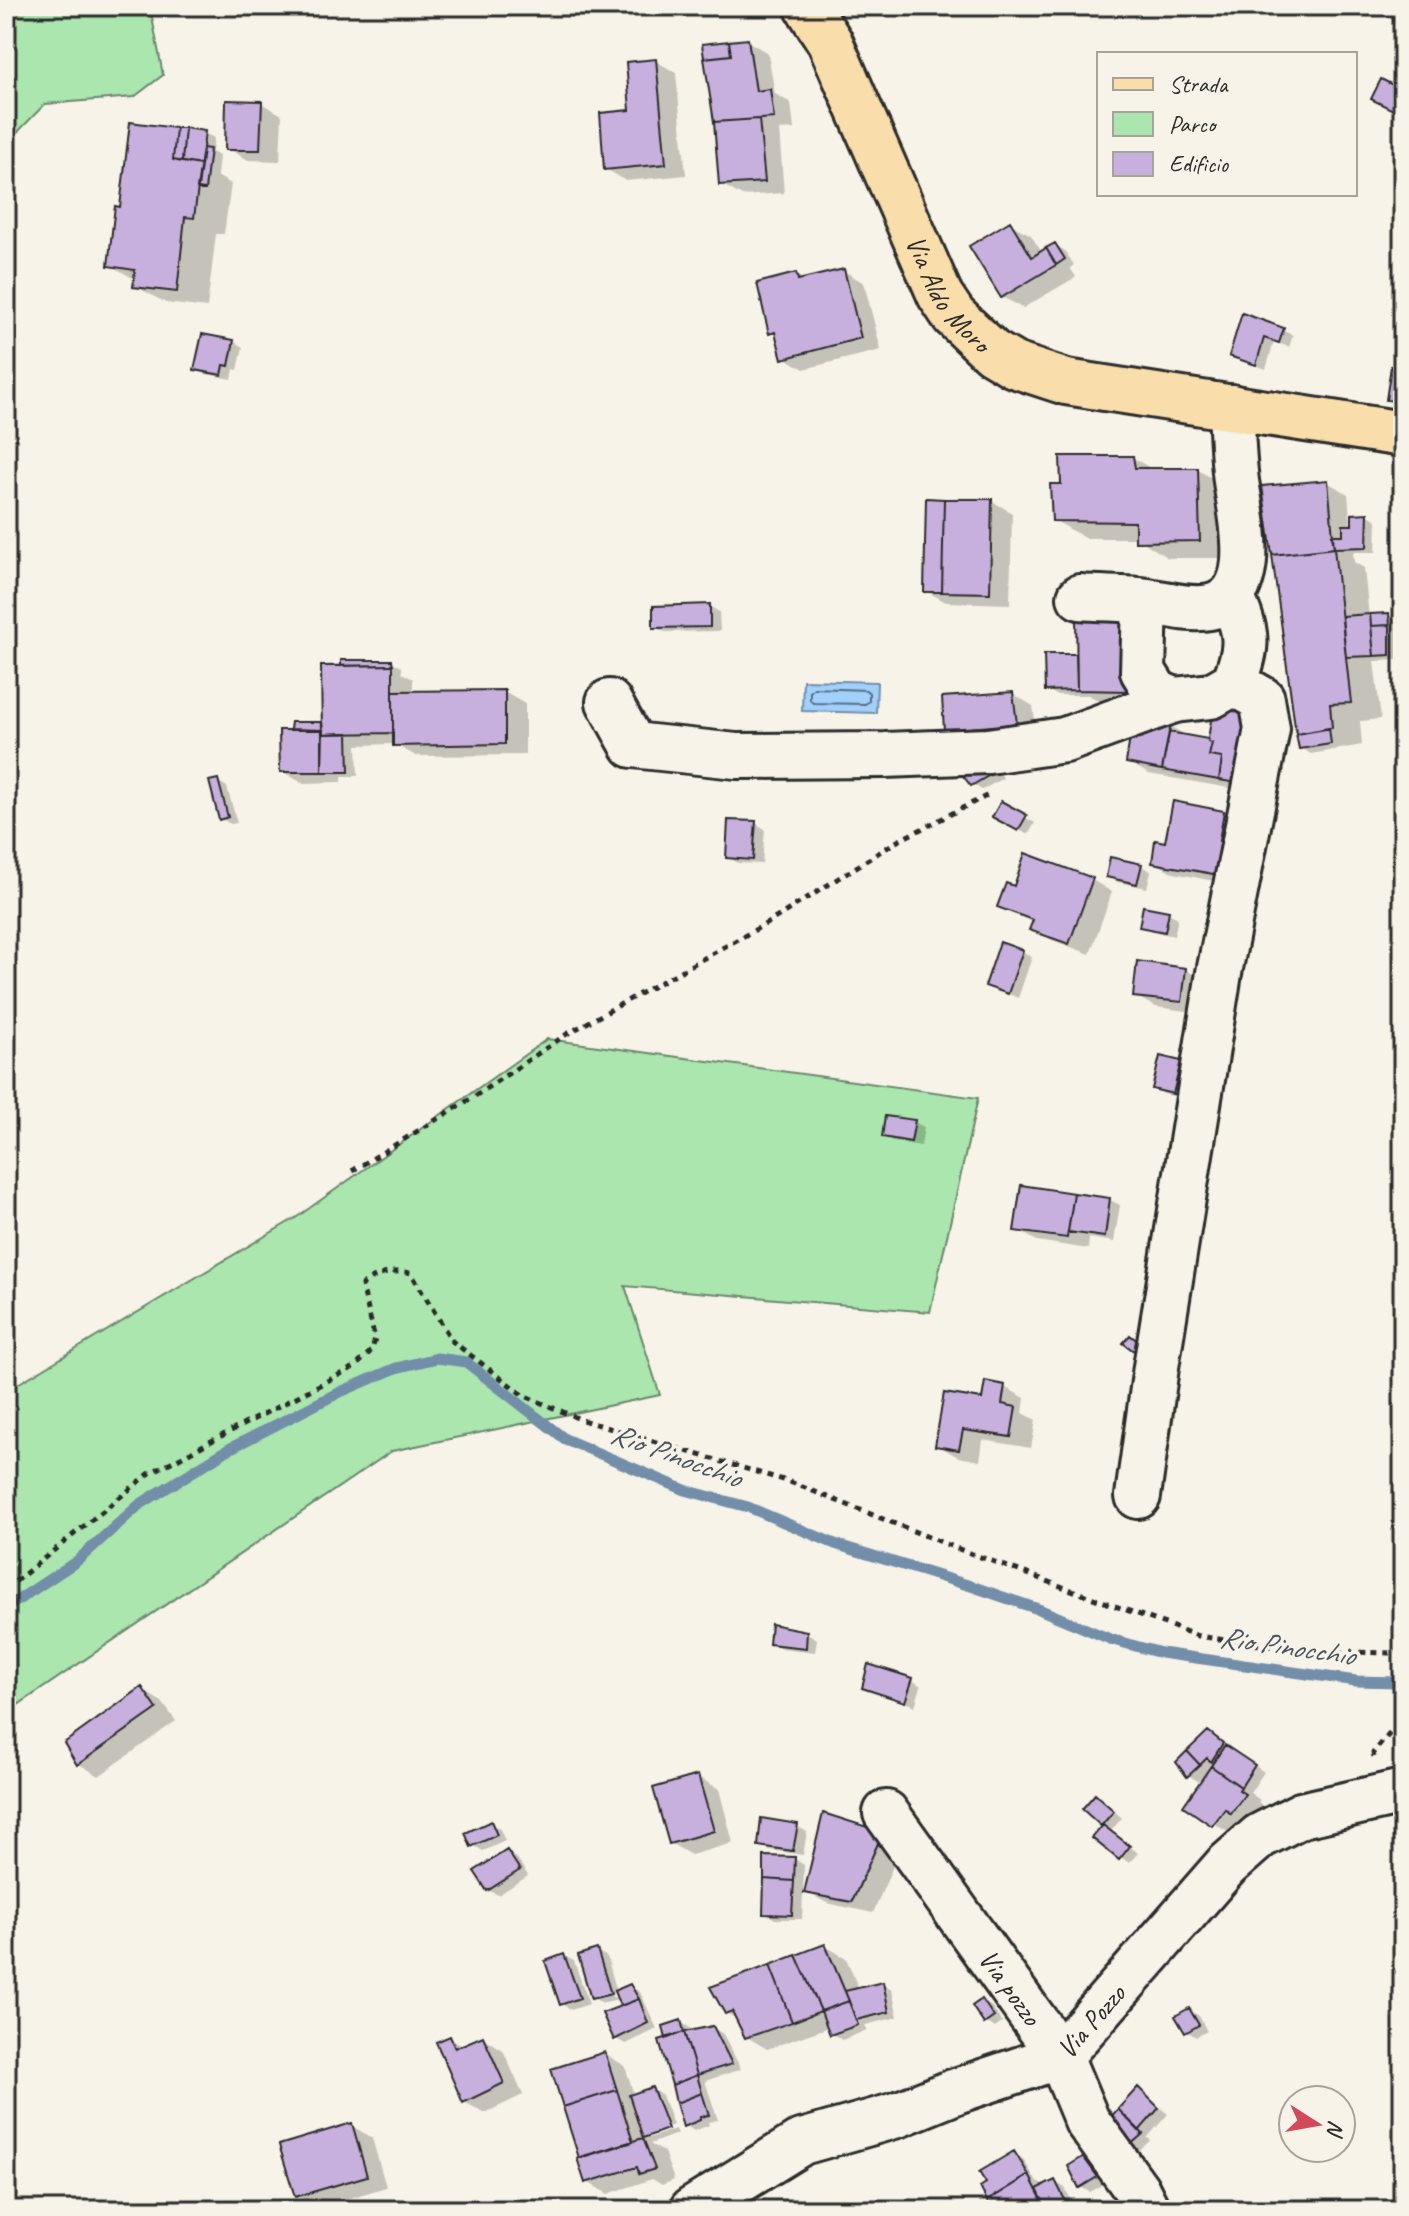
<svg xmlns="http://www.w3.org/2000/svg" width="1409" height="2216" font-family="Caveat,sans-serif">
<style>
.green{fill:#aae6ad;stroke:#6a886c;stroke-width:2}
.water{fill:#a1d0fd;stroke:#728ea9;stroke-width:2}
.shadow{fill:#0003}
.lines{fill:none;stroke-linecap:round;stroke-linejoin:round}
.shore{stroke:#5a6d7f;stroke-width:2}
.stream{stroke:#728ea9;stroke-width:11}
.building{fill:#c8b0de;stroke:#2b2b2b;stroke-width:2}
.minor-casing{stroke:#2b2b2b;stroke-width:50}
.major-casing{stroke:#2b2b2b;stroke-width:50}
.path{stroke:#2b2b2b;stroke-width:5;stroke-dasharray:6 6;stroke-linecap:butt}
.minor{stroke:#f7f3e8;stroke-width:44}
.major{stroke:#f9deab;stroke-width:44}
.labels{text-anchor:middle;stroke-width:7;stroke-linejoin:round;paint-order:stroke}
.street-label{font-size:28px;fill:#2b2b2b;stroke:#f7f3e8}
.water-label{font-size:30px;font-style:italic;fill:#485460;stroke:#f7f3e8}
</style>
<rect width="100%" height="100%" fill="#f7f3e8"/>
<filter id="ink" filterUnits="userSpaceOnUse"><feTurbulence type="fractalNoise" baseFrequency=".0125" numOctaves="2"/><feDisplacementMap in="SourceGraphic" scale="16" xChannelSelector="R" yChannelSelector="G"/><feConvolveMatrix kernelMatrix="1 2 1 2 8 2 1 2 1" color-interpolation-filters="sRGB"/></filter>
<g filter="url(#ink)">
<path class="green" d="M 6,6 L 143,6 L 152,17 L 163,75 L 134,97 L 45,104 L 6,144 Z
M 547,1039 L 978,1098 L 930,1312 L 625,1286 L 660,1395 L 392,1451 L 6,1713 L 6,1391 L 297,1217 Z"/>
<path class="water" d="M 803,680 L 877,682 L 876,713 L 802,711 Z"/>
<path class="shadow" d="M 747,41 L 768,53 L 775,94 L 791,103 L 794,129 L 779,130 L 784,193 L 742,196 L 721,184 L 713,97 Z
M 656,61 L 676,73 L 686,175 L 626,181 L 606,169 Z
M 261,103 L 282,115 L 280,161 L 248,160 L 227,148 Z
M 204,133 L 214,138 L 212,152 L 219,156 L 217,176 L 231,184 L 224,234 L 216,234 L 207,308 L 166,303 L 135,286 L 136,280 L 110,265 L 122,209 Z
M 1010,224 L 1031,235 L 1042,253 L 1056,245 L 1065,251 L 1074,265 L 1070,268 L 1076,277 L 1023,308 L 1002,297 Z
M 844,271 L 864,283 L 881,350 L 804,369 L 784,357 L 778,336 L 771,332 L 796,275 L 805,280 Z
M 1243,315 L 1293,335 L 1289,347 L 1274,342 L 1266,369 L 1231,356 Z
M 233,341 L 243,347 L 238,370 L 234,369 L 232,379 L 206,374 L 196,369 Z
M 1133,458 L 1154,470 L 1198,470 L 1228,488 L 1230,558 L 1168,558 L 1137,538 L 1085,538 L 1054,520 L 1064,486 Z
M 1327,482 L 1348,494 L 1351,530 L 1368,515 L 1377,520 L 1376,552 L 1353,552 L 1354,562 L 1364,568 L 1369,617 L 1389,615 L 1398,621 L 1399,660 L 1374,661 L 1381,719 L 1360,721 L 1362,745 L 1311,754 L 1301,748 Z
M 992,501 L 1012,513 L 1010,604 L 946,602 L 926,591 Z
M 709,606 L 719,612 L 720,631 L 665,632 L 655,627 Z
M 1078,616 L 1148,701 L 1099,701 L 1089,695 L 1056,695 L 1047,689 L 1076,656 L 1079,657 Z
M 392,662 L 402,667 L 402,673 L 413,679 L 413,693 L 504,692 L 525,704 L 525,755 L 416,756 L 394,744 L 357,745 L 358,776 L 342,776 L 342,782 L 302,783 L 282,771 L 298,732 L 292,728 L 322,724 Z
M 1013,694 L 1033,706 L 1037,735 L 967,740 L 946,728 Z
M 1170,726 L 1190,738 L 1264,794 L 1149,774 L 1128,762 Z
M 996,767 L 1003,778 L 982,790 L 972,784 Z
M 217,781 L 227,787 L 237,823 L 231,824 L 221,819 Z
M 1174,803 L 1224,813 L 1244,824 L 1239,886 L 1174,873 L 1154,862 L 1167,844 Z
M 1002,804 L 1035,823 L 1028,835 L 995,816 Z
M 755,823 L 765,829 L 762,864 L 738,863 L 728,857 Z
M 1141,866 L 1151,871 L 1147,888 L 1118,882 L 1108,876 Z
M 1092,880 L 1112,892 L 1090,954 L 1052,940 L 1032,929 L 1034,923 L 1000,906 L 1015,888 Z
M 1168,913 L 1178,918 L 1174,936 L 1151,931 L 1142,926 Z
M 1022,951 L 1032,957 L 1018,998 L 987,985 Z
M 1186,970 L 1206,981 L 1202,1013 L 1156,1007 L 1135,996 Z
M 1180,1063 L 1190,1068 L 1183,1098 L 1164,1094 L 1154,1088 Z
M 914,1122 L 924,1127 L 921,1146 L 894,1142 L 884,1136 Z
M 1022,1187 L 1110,1200 L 1120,1205 L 1114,1242 L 1089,1238 L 1088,1249 L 1037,1241 L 1017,1230 Z
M 1004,1387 L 1025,1398 L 1023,1413 L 1036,1420 L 1031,1448 L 983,1440 L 980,1461 L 958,1457 L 937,1445 L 984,1401 Z
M 807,1633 L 817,1639 L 815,1652 L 781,1648 L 771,1643 Z
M 912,1680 L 921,1686 L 915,1706 L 865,1687 Z
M 142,1690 L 162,1702 L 176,1721 L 99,1776 L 79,1764 L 66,1744 Z
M 1208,1733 L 1264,1772 L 1250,1793 L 1260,1800 L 1258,1803 L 1264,1807 L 1253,1824 L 1234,1836 L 1186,1806 L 1206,1773 L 1198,1781 L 1188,1775 Z
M 698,1777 L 719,1789 L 733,1843 L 691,1855 L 670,1843 Z
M 1105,1803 L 1122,1818 L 1111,1831 L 1138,1853 L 1129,1863 L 1095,1838 L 1104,1826 L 1085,1809 Z
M 825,1816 L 902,1845 L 873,1913 L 827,1903 L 806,1892 Z
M 490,1824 L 500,1829 L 505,1841 L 483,1851 L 473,1845 Z
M 797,1826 L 807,1832 L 803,1855 L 770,1850 L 760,1845 Z
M 507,1853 L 517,1858 L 528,1876 L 498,1895 L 488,1890 Z
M 795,1859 L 804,1865 L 802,1919 L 775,1919 L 765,1913 Z
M 825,1946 L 846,1958 L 859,1990 L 882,1984 L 892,1990 L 898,2017 L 865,2025 L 867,2030 L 842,2040 L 832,2034 L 829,2027 L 767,2049 L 747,2037 L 739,2020 L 726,2013 Z
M 597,1951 L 607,1957 L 617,1992 L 630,1986 L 640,1992 L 657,2029 L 626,2044 L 616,2039 L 622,2007 L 618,1996 L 603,1987 L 601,1990 L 617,1999 L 603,2003 L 593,1998 Z
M 564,1956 L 574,1961 L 589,2004 L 571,2010 L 562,2004 Z
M 983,2002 L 992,2007 L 1002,2023 L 995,2028 L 986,2022 Z
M 1189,2010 L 1199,2016 L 1207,2031 L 1196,2037 L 1186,2031 Z
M 681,2022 L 690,2028 L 692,2032 L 713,2028 L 723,2034 L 741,2069 L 705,2081 L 718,2120 L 708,2122 L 709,2125 L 694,2131 L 685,2125 Z
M 450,2038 L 464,2046 L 483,2038 L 503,2050 L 523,2095 L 485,2113 L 464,2102 Z
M 605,2054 L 625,2066 L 634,2095 L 652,2090 L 662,2095 L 673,2125 L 649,2134 L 649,2138 L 675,2129 L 677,2134 L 650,2144 L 664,2152 L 674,2180 L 662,2185 L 652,2179 L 608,2194 L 587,2182 Z
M 1138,2090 L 1168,2114 L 1147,2138 L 1151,2140 L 1134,2155 L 1124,2149 Z
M 352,2126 L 372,2138 L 386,2187 L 317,2208 L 297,2196 Z
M 1014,2153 L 1023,2159 L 1037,2182 L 1046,2187 L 1055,2182 L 1065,2188 L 1076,2210 L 994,2210 Z
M 1086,2157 L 1108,2182 L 1090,2192 L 1080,2187 Z"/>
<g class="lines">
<path class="shore" d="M 814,688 L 866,690 L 869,693 L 869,701 L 865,704 L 813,703 L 810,700 L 810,692 Z"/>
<path class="stream" d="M 6,1608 L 77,1561 L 139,1505 L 229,1449 L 338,1393 L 396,1368 L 437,1358 L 466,1362 L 565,1439 L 685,1490 L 748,1507 L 835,1544 L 974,1587 L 1041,1610 L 1110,1639 L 1161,1653 L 1356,1681 L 1397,1682 L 1403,1680"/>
</g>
<path class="building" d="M 748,39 L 756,91 L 770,89 L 774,118 L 714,122 L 704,58 L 731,55 L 729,41 Z
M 729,41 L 731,55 L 704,58 L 702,44 Z
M 656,59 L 666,164 L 604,170 L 600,113 L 630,110 L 626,62 Z
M 1381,79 L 1403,90 L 1403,115 L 1371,99 Z
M 226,100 L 262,101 L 260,150 L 225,150 Z
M 759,119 L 765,182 L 719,185 L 714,122 Z
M 130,122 L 176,128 L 173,160 L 201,165 L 194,218 L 185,217 L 177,292 L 133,287 L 135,270 L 108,266 L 115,206 L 120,207 Z
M 176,128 L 185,128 L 182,162 L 173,160 Z
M 185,128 L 205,131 L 201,165 L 182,162 Z
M 203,148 L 210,149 L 205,190 L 197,189 Z
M 1010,221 L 1032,257 L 1046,248 L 1056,265 L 1001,298 L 969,246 Z
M 1055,243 L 1065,259 L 1056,265 L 1046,248 Z
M 844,269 L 861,338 L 782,359 L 775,332 L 769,334 L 757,283 L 796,273 L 798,280 Z
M 1242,313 L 1284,328 L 1279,343 L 1264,338 L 1256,365 L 1229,356 Z
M 202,334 L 234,340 L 229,366 L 224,365 L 222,375 L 194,370 Z
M 1391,366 L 1403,368 L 1403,402 L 1386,400 Z
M 1060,456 L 1133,456 L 1135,468 L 1198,468 L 1200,541 L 1135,542 L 1135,522 L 1052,521 L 1050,484 L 1061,484 Z
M 1328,480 L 1334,548 L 1272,555 L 1262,486 Z
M 926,498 L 944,499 L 942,592 L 924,592 Z
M 944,499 L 992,499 L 990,593 L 942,592 Z
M 1368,513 L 1367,547 L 1334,548 L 1332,535 L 1343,535 L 1343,525 L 1352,525 L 1352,514 Z
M 1334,548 L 1351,703 L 1330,704 L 1332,728 L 1296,734 L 1272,555 Z
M 710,604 L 710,627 L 653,628 L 653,606 Z
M 1389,613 L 1390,625 L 1371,626 L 1370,614 Z
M 1076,614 L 1126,614 L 1128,691 L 1077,690 Z
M 1370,614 L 1374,656 L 1346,657 L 1342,616 Z
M 1390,625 L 1390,655 L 1374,656 L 1371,626 Z
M 1044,654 L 1076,654 L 1077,690 L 1045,691 Z
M 341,660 L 392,660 L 393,665 L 341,666 Z
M 393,665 L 393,733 L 322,734 L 321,666 Z
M 505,690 L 505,744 L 393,746 L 393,691 Z
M 1013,692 L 1017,724 L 944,730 L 942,697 Z
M 1214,702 L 1256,709 L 1243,784 L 1219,780 L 1222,758 L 1209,756 L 1212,743 L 1208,742 L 1208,739 Z
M 1133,718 L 1171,724 L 1162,770 L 1126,763 Z
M 291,722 L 322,722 L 323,730 L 290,729 Z
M 1329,728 L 1331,744 L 1299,749 L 1296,734 Z
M 279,730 L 323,730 L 322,772 L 280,772 Z
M 1169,732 L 1208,739 L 1208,742 L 1212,743 L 1209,756 L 1222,758 L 1219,780 L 1162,770 Z
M 348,733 L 349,772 L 322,772 L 322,734 Z
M 960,772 L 995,772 L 971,786 Z
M 218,779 L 228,817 L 219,820 L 209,781 Z
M 1001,801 L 1027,815 L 1018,831 L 992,817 Z
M 1173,801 L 1224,811 L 1219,841 L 1225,842 L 1219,875 L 1152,863 L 1155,840 L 1165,842 Z
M 728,820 L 756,821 L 753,860 L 726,858 Z
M 1025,853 L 1093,878 L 1069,944 L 1029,930 L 1033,920 L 997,907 L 1006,883 L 1014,886 Z
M 1110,857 L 1142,864 L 1137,884 L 1106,877 Z
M 1143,906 L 1169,911 L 1165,932 L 1139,927 Z
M 1000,942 L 1023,950 L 1008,994 L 985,986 Z
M 1137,961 L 1186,968 L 1182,1002 L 1133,997 Z
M 1160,1056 L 1181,1061 L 1173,1094 L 1152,1089 Z
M 885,1116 L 915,1120 L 911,1142 L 882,1137 Z
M 1021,1185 L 1074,1193 L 1067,1238 L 1014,1231 Z
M 1074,1193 L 1110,1198 L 1105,1237 L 1068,1232 Z
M 1130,1335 L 1140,1343 L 1134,1351 L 1123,1343 Z
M 985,1381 L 1005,1385 L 1002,1404 L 1016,1407 L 1011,1437 L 963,1430 L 959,1450 L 935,1446 L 944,1393 L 982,1399 Z
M 771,1624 L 807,1631 L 806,1648 L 769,1644 Z
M 868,1664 L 913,1678 L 905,1702 L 862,1688 Z
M 142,1687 L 157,1709 L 77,1765 L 64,1743 Z
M 1208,1731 L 1223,1743 L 1211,1762 L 1207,1758 L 1200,1765 L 1187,1751 Z
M 1225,1745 L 1255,1765 L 1241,1787 L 1211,1766 Z
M 1187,1751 L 1200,1765 L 1187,1777 L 1176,1762 Z
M 1211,1766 L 1241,1787 L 1239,1790 L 1245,1794 L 1231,1814 L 1225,1809 L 1212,1826 L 1183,1806 Z
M 698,1775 L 714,1831 L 669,1844 L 653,1788 Z
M 1095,1794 L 1114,1811 L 1101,1826 L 1082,1809 Z
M 823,1813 L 883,1832 L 852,1902 L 804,1893 Z
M 761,1818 L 798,1824 L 793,1851 L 758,1846 Z
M 491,1821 L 497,1835 L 471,1847 L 465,1833 Z
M 1103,1825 L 1130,1846 L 1119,1860 L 1092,1838 Z
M 507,1850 L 520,1870 L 487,1891 L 474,1871 Z
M 764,1856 L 795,1857 L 794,1881 L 764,1879 Z
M 764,1879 L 794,1881 L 792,1915 L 763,1914 Z
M 825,1944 L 849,2001 L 821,2011 L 796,1955 Z
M 597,1949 L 611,1994 L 591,1999 L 578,1955 Z
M 564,1954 L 580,1998 L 560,2005 L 545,1961 Z
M 796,1955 L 821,2011 L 792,2022 L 770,1965 Z
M 770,1965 L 792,2022 L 745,2038 L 732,2011 L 725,2014 L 710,1987 Z
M 883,1982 L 889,2012 L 856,2020 L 845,1991 Z
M 630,1984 L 639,1999 L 620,2006 L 614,1991 Z
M 639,1999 L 648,2023 L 614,2040 L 602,2013 Z
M 982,1999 L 994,2017 L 984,2024 L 972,2006 Z
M 849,2001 L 858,2025 L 830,2035 L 821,2011 Z
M 1189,2008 L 1199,2025 L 1185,2033 L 1175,2016 Z
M 681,2020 L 684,2032 L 666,2039 L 663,2026 Z
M 713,2026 L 732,2064 L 697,2075 L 684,2032 Z
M 684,2032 L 697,2075 L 672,2085 L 659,2040 Z
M 450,2036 L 455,2048 L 483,2036 L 504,2083 L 463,2103 L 436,2042 Z
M 605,2052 L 617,2090 L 563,2107 L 551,2069 Z
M 697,2075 L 702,2093 L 676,2103 L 672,2085 Z
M 652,2087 L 668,2129 L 643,2138 L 629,2095 Z
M 1138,2087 L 1159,2108 L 1139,2131 L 1118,2109 Z
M 617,2090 L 633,2142 L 579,2158 L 563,2107 Z
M 702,2093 L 709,2115 L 700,2117 L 700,2120 L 683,2127 L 676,2103 Z
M 1118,2109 L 1143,2134 L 1123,2151 L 1102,2126 Z
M 352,2123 L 367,2176 L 295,2197 L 279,2145 Z
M 643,2138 L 655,2169 L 639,2174 L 637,2167 L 585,2183 L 577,2158 Z
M 1014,2151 L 1029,2175 L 987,2201 L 980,2187 L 986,2183 L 979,2172 Z
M 1086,2155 L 1099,2176 L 1079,2188 L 1068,2166 Z
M 1029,2175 L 1047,2210 L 992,2210 L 987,2201 Z
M 1055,2180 L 1070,2210 L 1047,2210 L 1037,2189 Z"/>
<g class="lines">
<g class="minor-casing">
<g id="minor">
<path d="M 1080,597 C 1103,599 1126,598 1148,601 C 1167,604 1190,611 1210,607 C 1262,596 1241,517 1236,481 C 1233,457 1232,432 1231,407"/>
<path d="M 1145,601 L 1143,671 L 1156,692 L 1174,700 L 1211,696 L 1234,683 C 1249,646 1248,633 1231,596"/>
<path d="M 609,702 L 633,745 L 736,756 L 885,755 L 988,751 L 1065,740 L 1174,700"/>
<path d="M 1138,1496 L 1156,1367 L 1219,973 L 1267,729 L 1262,699 L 1234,683"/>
<path id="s1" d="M 886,1813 L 1060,2056 L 1087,2121 L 1137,2190 L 1147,2210"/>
<path id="s2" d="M 692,2210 L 802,2142 L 897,2115 L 956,2091 L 1060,2056 L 1226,1866 L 1260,1836 L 1301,1815 L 1403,1792"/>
</g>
</g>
<g class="major-casing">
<g id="major">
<path id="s3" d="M 807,6 L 830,42 L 940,295 L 954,316 L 992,352 L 1014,365 L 1066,382 L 1403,434"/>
</g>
</g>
<path class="path" d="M 352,1171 L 472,1098 L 567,1034 L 771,921 L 894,843 L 992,793
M 6,1589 L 150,1473 L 356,1366 L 372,1350 L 375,1339 L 362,1285 C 376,1274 395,1269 411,1273 L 452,1341 L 523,1395 L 582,1420 L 790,1482 L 956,1548 L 1198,1636 L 1301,1651 L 1390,1653 L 1403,1649
M 1374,1757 L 1373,1753 L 1403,1718"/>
<use href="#minor" class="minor"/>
<use href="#major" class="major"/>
</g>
</g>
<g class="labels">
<g class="street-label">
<text dy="10" stroke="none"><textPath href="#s3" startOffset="322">Via Aldo Moro</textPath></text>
<text dy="10" stroke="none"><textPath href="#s1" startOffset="214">Via pozzo</textPath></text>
<text dy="10" stroke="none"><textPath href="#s2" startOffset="448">Via Pozzo</textPath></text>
</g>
<g class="water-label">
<text transform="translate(676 1455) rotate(20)" y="10">Rio Pinocchio</text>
<text transform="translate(1287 1646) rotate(8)" y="10">Rio Pinocchio</text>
</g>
</g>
<rect width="1409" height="2216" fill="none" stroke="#f7f3e8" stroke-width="32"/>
<rect x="16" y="16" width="1377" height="2184" fill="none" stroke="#2b2b2b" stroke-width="3" filter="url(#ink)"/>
<rect x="1097" y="52" width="260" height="144" fill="#f7f3e8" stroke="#a5a39c" stroke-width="2"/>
<rect x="1113" y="78" width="40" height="12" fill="#f9deab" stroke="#a5a39c" stroke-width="2"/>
<text x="1169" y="92" font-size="24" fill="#2b2b2b">Strada</text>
<rect x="1113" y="112" width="40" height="24" fill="#aae6ad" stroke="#a5a39c" stroke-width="2"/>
<text x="1169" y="132" font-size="24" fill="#2b2b2b">Parco</text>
<rect x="1113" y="152" width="40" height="24" fill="#c8b0de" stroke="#a5a39c" stroke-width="2"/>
<text x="1169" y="172" font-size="24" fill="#2b2b2b">Edificio</text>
<g transform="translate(1317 2124) rotate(101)"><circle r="38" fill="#f7f3e8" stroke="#a5a39c" stroke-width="2"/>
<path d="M0-6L14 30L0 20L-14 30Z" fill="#d1495b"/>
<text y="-12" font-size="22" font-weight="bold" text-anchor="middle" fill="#2b2b2b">N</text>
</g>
</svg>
